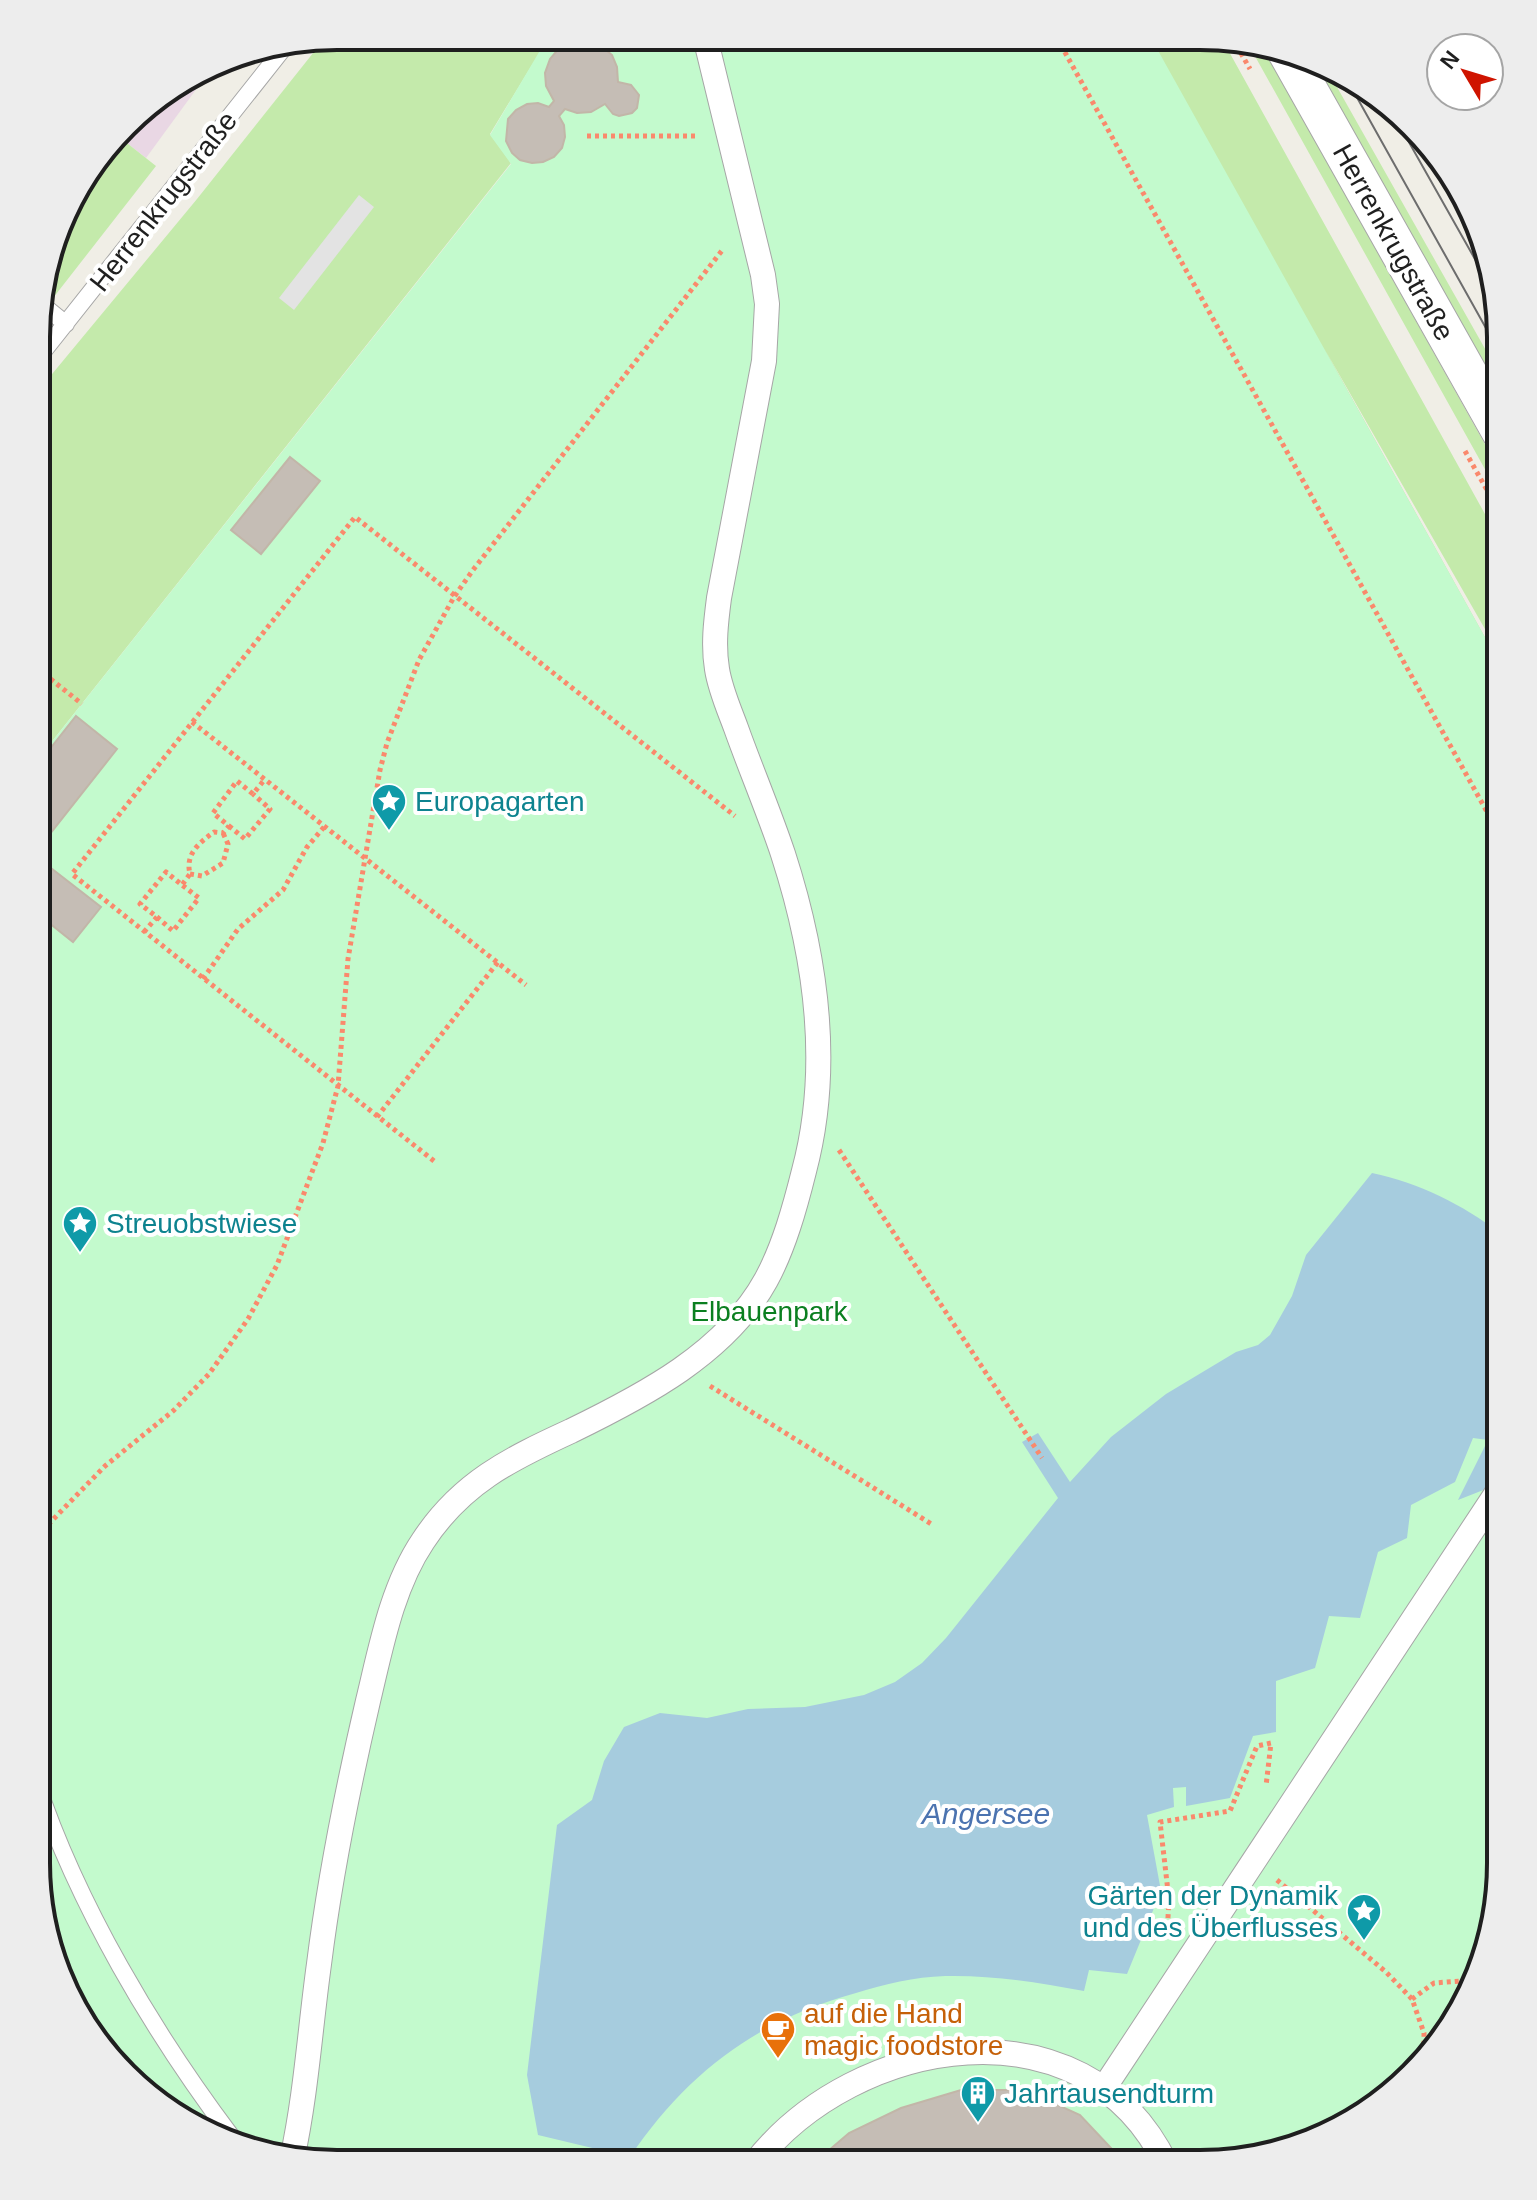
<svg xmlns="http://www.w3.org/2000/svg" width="1537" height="2200" font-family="Helvetica,sans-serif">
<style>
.industrial{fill:#e9d7e4}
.grass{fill:#c4eaab}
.park{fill:#c3facd}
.parking{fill:#e3e3e3}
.water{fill:#a6ccde}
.building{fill:#c5bdb5;stroke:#c2b6a8;stroke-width:2}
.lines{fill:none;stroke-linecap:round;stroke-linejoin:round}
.service-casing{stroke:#a6a6a6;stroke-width:18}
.pedestrian-casing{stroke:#a6a6a6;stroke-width:26}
.tertiary-casing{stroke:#a6a6a6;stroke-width:40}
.path{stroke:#fa896c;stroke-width:5;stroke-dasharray:4 4;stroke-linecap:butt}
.service{stroke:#fff;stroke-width:16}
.pedestrian{stroke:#fff;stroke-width:24}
.tertiary{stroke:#fff;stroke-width:38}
.tram{stroke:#6d6d6d;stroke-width:2}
.labels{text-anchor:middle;stroke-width:8;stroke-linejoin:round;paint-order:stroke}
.street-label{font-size:28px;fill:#1f1f1f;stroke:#fff}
.culture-label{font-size:28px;fill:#0d838f;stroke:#fff;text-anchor:start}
.park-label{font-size:28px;fill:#0b7f20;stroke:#fff}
.food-label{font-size:28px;fill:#c56008;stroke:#fff;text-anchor:start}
.water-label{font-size:30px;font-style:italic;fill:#4b73b0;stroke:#fff}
.rim{fill:none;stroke:#1f1f1f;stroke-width:4}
</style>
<rect width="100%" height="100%" fill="#f0eee6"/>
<path class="industrial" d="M 211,69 L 146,158 L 118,136 L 139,110 Z"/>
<path class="grass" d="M 337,36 L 549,37 L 490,134 L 511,163 L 38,759 L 38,391 L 197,199 L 325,38 Z
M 1065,38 L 1222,39 L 1501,543 L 1501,657 L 1324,348 L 1501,666 Z
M 1246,40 L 1261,44 L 1501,473 L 1501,498 Z
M 1312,58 L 1324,64 L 1501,377 L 1501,394 Z
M 118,136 L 156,166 L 39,316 L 39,298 L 76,187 Z
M 1417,140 C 1446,175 1471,210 1482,255 Z"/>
<path class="park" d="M 548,37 L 1151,38 L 1501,666 L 1500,1883 L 1485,1960 L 1450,2030 L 1398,2090 L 1332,2133 L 1200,2164 L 299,2161 L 170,2113 L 110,2061 L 67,1995 L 36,1863 L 38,759 L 511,164 L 490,135 Z"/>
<path class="parking" d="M 359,195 L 374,207 L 294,310 L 279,298 Z"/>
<path class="water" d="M 1372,1173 C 1419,1183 1462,1204 1501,1234 L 1501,1458 L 1491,1487 L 1458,1500 L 1488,1440 L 1473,1438 L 1455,1482 L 1411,1505 L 1407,1538 L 1378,1552 L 1360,1618 L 1329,1616 L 1315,1668 L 1276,1681 L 1276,1732 L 1253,1736 L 1230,1798 L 1186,1806 L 1186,1787 L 1173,1788 L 1174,1807 L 1147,1815 L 1161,1891 L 1127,1974 L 1089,1970 L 1084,1991 C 1038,1982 992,1975 945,1976 C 914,1977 885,1984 856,1993 C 757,2020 687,2073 630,2157 L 538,2135 L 527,2075 L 557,1825 L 592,1800 L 604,1761 L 624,1727 L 660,1713 L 707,1718 L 748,1709 L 805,1707 L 864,1695 L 895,1682 L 922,1663 L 946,1638 L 1058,1498 L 1022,1442 L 1038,1433 L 1070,1482 L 1111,1437 L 1166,1394 L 1236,1352 L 1258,1345 L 1270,1335 L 1292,1296 L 1306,1255 Z"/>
<path class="building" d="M 586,40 L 600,45 L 612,55 L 617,67 L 618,82 L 631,85 L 639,95 L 637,108 L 632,113 L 619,116 L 613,114 L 605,104 L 591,112 L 577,113 L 565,109 L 559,116 L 564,125 L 565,137 L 562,148 L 554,157 L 543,162 L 532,163 L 520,160 L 512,153 L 506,141 L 508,119 L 516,110 L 527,104 L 538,103 L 549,107 L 554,101 L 546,86 L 545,73 L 550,59 L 560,47 L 572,41 Z
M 290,457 L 320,481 L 261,554 L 231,530 Z
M 76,716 L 117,749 L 38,849 L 38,764 Z
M 38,858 L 101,907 L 73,942 L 38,914 Z
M 961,2090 L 1025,2090 L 1080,2115 L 1126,2164 L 814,2163 L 849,2133 L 901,2108 Z"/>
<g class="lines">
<g class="service-casing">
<path id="service" d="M 39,302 L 66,324
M 39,357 L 287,44
M 36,1781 C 78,1906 153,2032 232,2137"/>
</g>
<g class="pedestrian-casing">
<path id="pedestrian" d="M 1104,2088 L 1500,1488
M 292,2159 C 306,2095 310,2029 319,1964 C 330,1876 348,1787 368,1701 C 381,1647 392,1587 423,1541 C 461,1483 510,1459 571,1431 C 643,1396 726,1353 766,1280 C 784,1247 795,1207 804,1171 C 832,1066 816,956 783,854 C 769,812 751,770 736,728 C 729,709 720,689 717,669 C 713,645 716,621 719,598 L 764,361 L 767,304 L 763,275 L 705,37
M 755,2163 C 855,2035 1084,1996 1166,2164"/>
</g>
<g class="tertiary-casing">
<path id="tertiary" d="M 1287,52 L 1501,432"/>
</g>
<path class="path" d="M 1057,38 L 1501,837
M 1233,39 L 1250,69
M 587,136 L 697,136
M 1465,451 L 1501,515
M 38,669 L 82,704
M 192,722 L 526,985
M 229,826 L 245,839 L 270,809 L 253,794
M 190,874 L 202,876 L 223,863 L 228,844 L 223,833
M 157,917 L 173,931 L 199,898 L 182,885
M 144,932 L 157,917 L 140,904 L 166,872 L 182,885 L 190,874 C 185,854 199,843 214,832 L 223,833 L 229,826 L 213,813 L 237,781 L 253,794 L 265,779
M 203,979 L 238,929 L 283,890 L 307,847 L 325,826
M 377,1117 L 498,962
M 839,1150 L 1042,1458
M 434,1161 L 72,874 L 355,517 L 735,816
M 710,1386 L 933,1525
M 37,1536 L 105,1466 L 173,1411 L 209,1374 L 248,1319 L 277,1265 L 323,1143 L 338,1086 L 348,959 L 380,770 L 387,743 L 419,660 L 454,597 L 473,570 L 724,248
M 1277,1880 L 1386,1972 L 1412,1999 L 1424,2033 L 1424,2060
M 1167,1934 L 1169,1900 L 1160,1822 L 1230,1811 L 1257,1746 L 1271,1743 L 1266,1786
M 1412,1999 L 1434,1983 L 1475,1980"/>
<use href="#service" class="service"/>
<use href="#pedestrian" class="pedestrian"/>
<use href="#tertiary" class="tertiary"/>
<path class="tram" d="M 1345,76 L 1501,355
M 1388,105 L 1489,284"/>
</g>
<defs>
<g id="sight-pin" transform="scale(1.8)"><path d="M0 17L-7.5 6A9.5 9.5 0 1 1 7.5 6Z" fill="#0f9aa8" stroke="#fff"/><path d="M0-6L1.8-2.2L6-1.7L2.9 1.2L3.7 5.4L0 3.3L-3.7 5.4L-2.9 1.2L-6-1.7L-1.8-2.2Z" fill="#fff"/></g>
<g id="cafe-pin" transform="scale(1.8)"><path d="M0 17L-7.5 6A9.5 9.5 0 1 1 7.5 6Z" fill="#e8710a" stroke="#fff"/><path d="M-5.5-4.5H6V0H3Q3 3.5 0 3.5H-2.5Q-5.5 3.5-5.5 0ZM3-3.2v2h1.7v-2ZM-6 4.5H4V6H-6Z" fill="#fff"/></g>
<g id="building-pin" transform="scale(1.8)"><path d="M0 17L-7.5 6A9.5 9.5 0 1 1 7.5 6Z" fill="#0f9aa8" stroke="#fff"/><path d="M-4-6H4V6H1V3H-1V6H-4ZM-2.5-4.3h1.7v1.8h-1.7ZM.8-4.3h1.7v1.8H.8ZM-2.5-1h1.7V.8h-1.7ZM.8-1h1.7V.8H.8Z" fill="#fff"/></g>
</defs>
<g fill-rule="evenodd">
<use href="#sight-pin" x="389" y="801"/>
<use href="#sight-pin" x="80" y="1223"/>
<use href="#sight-pin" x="1364" y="1911"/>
<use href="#cafe-pin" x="778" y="2029"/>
<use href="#building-pin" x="978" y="2093"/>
</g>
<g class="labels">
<g class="street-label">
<text transform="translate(163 201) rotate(-52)" y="10">Herrenkrugstraße</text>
<text transform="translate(1394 242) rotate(61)" y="10">Herrenkrugstraße</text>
</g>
<g class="culture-label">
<text x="415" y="811">Europagarten</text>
<text x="106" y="1233">Streuobstwiese</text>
<text x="1338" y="1905" text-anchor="end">Gärten der Dynamik<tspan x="1338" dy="32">und des Überflusses</tspan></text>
<text x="1004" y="2103">Jahrtausendturm</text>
</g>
<g class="park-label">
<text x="769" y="1321">Elbauenpark</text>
</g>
<g class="food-label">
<text x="804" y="2023">auf die Hand<tspan x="804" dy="32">magic foodstore</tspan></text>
</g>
<g class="water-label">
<text x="986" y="1824">Angersee</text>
</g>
</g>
<path d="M0 0H1537V2200H0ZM337 50H1200A287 287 0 0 1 1487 337V1863A287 287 0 0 1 1200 2150H337A287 287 0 0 1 50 1863V337A287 287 0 0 1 337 50Z" fill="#ededed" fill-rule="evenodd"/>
<path class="rim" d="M337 50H1200A287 287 0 0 1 1487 337V1863A287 287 0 0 1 1200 2150H337A287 287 0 0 1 50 1863V337A287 287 0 0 1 337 50Z"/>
<g transform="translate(1465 72) rotate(308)"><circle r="38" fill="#ffffff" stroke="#a5a5a5" stroke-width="2"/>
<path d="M0-6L14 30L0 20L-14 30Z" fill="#cf1400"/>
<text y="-12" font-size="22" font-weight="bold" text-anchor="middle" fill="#1f1f1f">N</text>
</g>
</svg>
